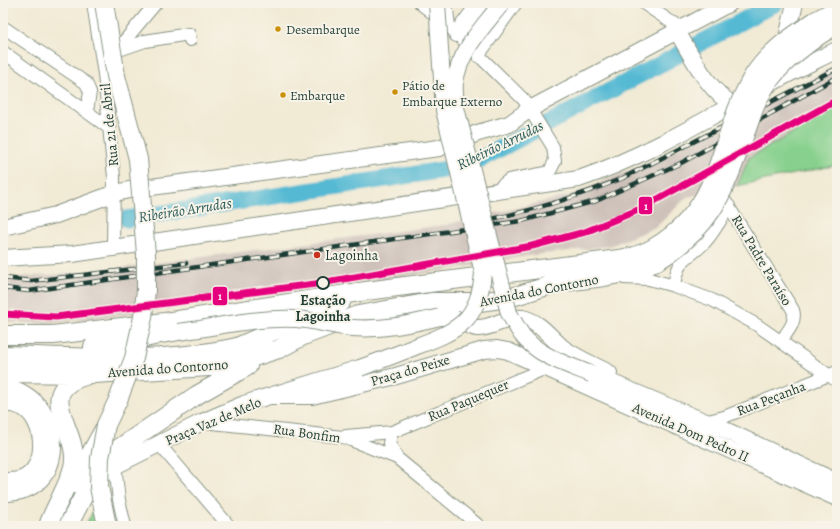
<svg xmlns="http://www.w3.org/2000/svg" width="840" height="529" font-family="Alegreya,serif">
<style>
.industrial{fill:#cec1ba}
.green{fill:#87d08d;stroke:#538660}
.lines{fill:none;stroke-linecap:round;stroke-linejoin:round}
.river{stroke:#55b9d3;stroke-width:17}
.minor-casing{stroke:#889484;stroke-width:14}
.major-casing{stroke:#889484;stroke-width:18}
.highway-casing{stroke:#889484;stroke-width:20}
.minor{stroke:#fff;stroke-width:12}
.major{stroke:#fff;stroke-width:16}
.highway{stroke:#fff;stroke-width:18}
.rail-casing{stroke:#1f3d34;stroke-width:4.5}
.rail{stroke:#f7f3e8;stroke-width:3;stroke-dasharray:9;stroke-linecap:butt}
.major-bridge-casing{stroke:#889484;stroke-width:18;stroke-linecap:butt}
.highway-bridge-casing{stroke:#889484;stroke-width:20;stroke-linecap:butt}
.major-bridge{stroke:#fff;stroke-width:16}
.highway-bridge{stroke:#fff;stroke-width:18}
.metro-1-casing{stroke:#f7f3e8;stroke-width:10}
.metro-1{stroke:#e5007d;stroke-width:7}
.bus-dot{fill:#cc910a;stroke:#f7f3e8;stroke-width:1.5}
.poi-dot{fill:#c8321e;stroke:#f7f3e8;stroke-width:1.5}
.stop-dot{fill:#f7f3e8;stroke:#1f3d34;stroke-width:2}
.labels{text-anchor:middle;stroke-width:4;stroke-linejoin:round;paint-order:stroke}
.bus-label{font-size:13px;fill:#1f3d34;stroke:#f7f3e8;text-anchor:start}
.street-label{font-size:14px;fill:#1f3d34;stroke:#f7f3e8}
.poi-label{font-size:14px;fill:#1f3d34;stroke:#f7f3e8;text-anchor:start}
.stop-label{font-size:14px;font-weight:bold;fill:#1f3d34;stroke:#f7f3e8}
.water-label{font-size:15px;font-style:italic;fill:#2c5c5c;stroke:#f7f3e8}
.line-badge{stroke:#f7f3e8;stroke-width:1.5}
.badge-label{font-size:11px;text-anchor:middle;font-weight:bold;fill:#fff}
</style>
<rect width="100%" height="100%" fill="#f7f3e8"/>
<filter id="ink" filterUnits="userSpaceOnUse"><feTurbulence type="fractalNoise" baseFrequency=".025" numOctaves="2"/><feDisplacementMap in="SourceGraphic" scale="8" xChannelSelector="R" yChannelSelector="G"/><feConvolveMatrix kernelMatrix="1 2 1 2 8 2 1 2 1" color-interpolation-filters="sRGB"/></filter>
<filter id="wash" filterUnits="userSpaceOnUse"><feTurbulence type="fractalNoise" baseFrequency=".012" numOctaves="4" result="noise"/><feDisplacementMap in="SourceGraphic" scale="16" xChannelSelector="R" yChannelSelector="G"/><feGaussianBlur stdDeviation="0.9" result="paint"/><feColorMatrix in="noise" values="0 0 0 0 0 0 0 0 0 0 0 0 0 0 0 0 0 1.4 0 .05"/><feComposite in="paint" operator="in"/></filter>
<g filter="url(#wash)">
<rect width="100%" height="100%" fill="#f1ead4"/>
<path class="industrial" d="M 837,65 L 837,165 L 687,197 L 656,227 L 610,246 L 526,256 L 447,270 L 93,319 L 46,324 L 3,322 L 3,275 L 20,277 L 90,272 L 445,225 L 568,196 L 661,157 Z"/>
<path class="green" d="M 837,108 L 837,165 L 737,186 L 749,158 Z
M 94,509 L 99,526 L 85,526 Z"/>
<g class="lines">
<path class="river" d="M 127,219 L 462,167 L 475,162 L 776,3"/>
</g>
</g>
<g filter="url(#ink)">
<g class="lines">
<g class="minor-casing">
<path id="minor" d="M 93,3 L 104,74 L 114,177 L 113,247
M 420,3 L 449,26 L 524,100 L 553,147 L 555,161 L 550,171 L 546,173 L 509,180 L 495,191
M 446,3 L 449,26
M 643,3 L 680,28
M 3,27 L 86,83
M 116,51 L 145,41 L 189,34 L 190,40
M 3,52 L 108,127
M 478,56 L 516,3
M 112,59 L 116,51 L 156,3
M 86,83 L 90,92 L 87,111
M 725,201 L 793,310 C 797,322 787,332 781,341
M 624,278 L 649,279 L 674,286 L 712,300 L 757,325 L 837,381
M 674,286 C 678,256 687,261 705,242 C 714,232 722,218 729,206
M 203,422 L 343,437 L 397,458 L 479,526
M 704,422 L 724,417 L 834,373
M 392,432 L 389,443 L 397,458
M 346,436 L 392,432 L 544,369
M 159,444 L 229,526
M 115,466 L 119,500 L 125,526"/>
</g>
<g class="major-casing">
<path id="major" d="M 676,30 C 692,55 707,91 734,105
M 457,34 L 480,3
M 785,47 L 795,3
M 3,227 L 56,215 L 115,193 L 129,190 L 439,148 L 478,133 L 509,124 L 530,109 L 730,3
M 3,258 L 72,254 L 579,179 C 649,155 713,115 777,80 C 797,69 817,60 837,50
M 440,317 C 460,316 463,326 477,328 C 492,329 505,316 522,318 C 539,321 550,337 563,348 C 577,358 594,365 609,373
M 154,336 L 178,332
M 591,374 L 725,430 L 837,482
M 272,396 L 312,396 L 396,376 L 484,350 L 497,349 L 508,351 L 837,498
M 98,478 L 115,466 L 202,422 L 244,404 L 360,368
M 3,481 C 9,481 16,481 22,479 C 48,468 46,424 25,409 C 21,406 15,405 10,403
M 3,493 C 69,495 69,404 8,387"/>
</g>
<g class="highway-casing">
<path id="highway" d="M 815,21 L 837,9
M 821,34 L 837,25
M 3,335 L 53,335 L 165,322 L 366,291 L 619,259 L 635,256 L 648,251
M 93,347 L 112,345 L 154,336
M 3,355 C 79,357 162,364 237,347 L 341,302
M 3,373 L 94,374 L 225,366 L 279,349 L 303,336 L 358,315 L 431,302 L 479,302 L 509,298 L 557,283 L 604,277 L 635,271 L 656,262
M 3,385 L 8,387
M 3,401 L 10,403
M 74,484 L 104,429
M 48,526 C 55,506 68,487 73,467 C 82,432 30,392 85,376
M 68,526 L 85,493 L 115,451 L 197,395 L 248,366"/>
</g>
<use href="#minor" class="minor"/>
<use href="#major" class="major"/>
<use href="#highway" class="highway"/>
<g class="rail-casing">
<path id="rail" d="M 481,221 C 530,212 577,197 623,178 L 837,68
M 3,278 L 31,281 L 186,263
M 3,288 L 29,291 L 521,221 L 596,201 L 681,163 L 837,77"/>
</g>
<use href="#rail" class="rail"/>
<g class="major-bridge-casing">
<path id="major-bridge" d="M 502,3 C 483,27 459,51 455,83 C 454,91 456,100 456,108 L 509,313 C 513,320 517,328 522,335 C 538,356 568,365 591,374
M 178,332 C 216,327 257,317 296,319 C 315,320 334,327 353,328 C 384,330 411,324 440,317
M 360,368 C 379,361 398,354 417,346 C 457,331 479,321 483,273 L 444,110 L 437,3"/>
</g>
<g class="highway-bridge-casing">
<path id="highway-bridge" d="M 104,3 L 116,76 L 138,159 L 146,254 L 146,290 L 143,317 L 134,358 L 118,400 L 106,425 L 100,458 L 99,487 L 107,526
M 648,251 C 726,209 714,145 752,78 C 767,53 792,36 815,21
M 656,262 C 715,225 723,192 746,131 C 751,119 754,105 761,94 C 774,68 798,51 821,34"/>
</g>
<use href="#major-bridge" class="major-bridge"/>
<use href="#highway-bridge" class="highway-bridge"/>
<g class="metro-1-casing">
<path id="metro-1" d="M 3,314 L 56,317 L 315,284 L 532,246 L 585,232 L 638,210 L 837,100"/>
</g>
<use href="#metro-1" class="metro-1"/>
</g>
</g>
<g class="bus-dot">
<circle cx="278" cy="29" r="3.5"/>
<circle cx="395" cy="92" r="3.5"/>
<circle cx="283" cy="95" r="3.5"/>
</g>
<circle class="poi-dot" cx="317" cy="255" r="4"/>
<circle class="stop-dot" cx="323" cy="283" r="6"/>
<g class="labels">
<g class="bus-label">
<text x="286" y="34">Desembarque</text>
<text x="402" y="90">Pátio de<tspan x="402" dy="16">Embarque Externo</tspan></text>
<text x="290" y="100">Embarque</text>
</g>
<g class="street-label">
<text transform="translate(109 125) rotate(-96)" y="5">Rua 21 de Abril</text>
<text transform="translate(762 260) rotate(59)" y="5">Rua Padre Paraíso</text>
<text transform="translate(539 290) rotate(-11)" y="5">Avenida do Contorno</text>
<text transform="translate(168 368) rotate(-4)" y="5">Avenida do Contorno</text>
<text transform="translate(410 370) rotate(-16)" y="5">Praça do Peixe</text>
<text transform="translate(771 398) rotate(-21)" y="5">Rua Peçanha</text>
<text transform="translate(468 400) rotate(-23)" y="5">Rua Paquequer</text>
<text transform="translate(213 421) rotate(-23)" y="5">Praça Vaz de Melo</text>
<text transform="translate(691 432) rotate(24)" y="5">Avenida Dom Pedro II</text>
<text transform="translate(307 433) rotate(8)" y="5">Rua Bonfim</text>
</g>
<g class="poi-label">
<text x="325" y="260">Lagoinha</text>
</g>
<g class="stop-label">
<text x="323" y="305">Estação<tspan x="323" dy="16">Lagoinha</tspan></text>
</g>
<g class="water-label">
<text transform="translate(500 145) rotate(-26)" y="5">Ribeirão Arrudas</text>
<text transform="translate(185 210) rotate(-9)" y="5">Ribeirão Arrudas</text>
</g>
</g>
<g class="line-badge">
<rect x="638" y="196" width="15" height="19" rx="4" fill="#e5007d"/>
<rect x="212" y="286" width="16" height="20" rx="4" fill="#e5007d"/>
</g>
<g class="badge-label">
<text x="646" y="210">1</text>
<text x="220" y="300">1</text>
</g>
<rect width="840" height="529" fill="none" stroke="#f7f3e8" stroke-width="16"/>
</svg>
